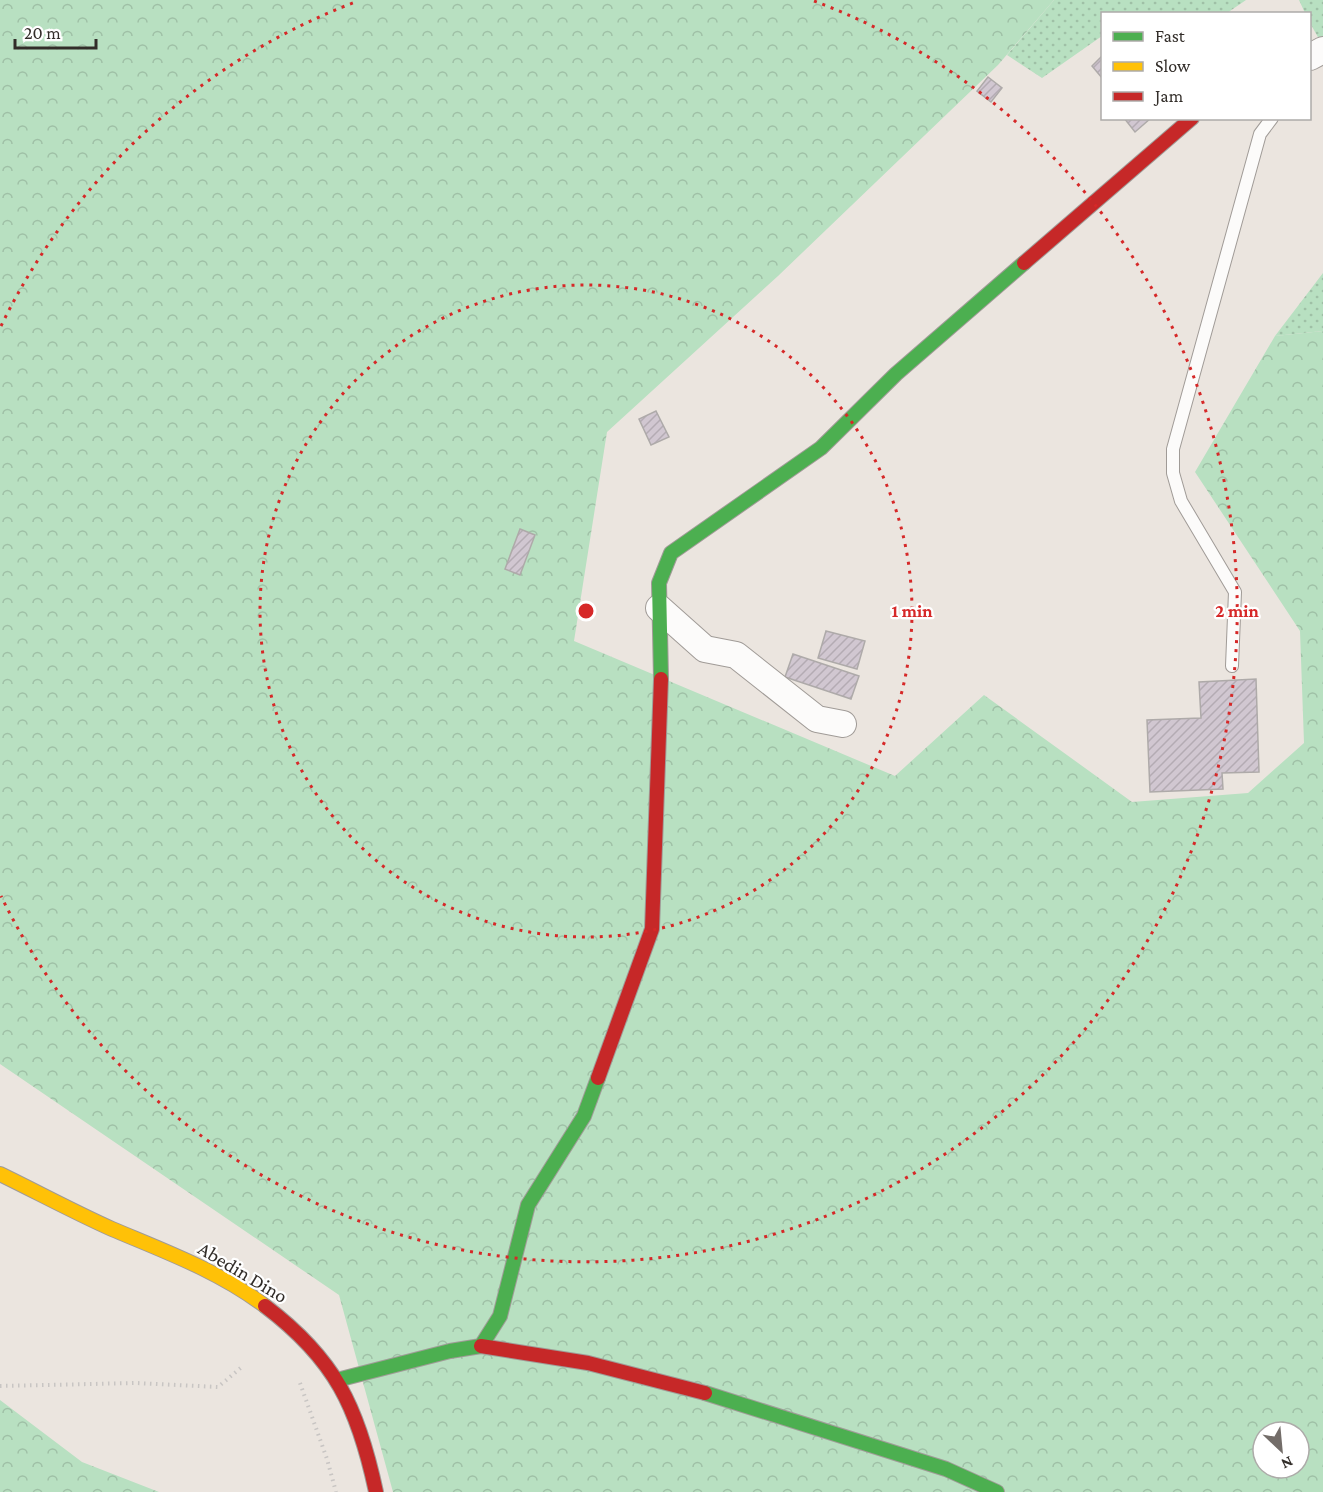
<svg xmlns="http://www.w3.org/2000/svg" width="1323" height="1492" font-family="'Crimson Pro',serif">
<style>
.grass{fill:url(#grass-dots)}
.forest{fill:url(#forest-crowns);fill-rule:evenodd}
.building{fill:url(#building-hatch);stroke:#aeaaa9;stroke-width:1.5}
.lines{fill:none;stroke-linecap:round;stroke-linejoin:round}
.lane-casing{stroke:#a09b97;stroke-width:14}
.street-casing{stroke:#a09b97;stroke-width:28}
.fast-casing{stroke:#a09b97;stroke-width:16}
.slow-casing{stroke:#a09b97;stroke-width:16}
.jam-casing{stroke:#a09b97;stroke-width:16}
.path{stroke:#c8c5c3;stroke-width:4;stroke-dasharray:1.5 4.5;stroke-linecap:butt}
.lane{stroke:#fcfbfa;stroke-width:12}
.street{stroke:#fcfbfa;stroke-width:26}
.fast{stroke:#4caf50;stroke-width:14}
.slow{stroke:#ffc107;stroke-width:14}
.jam{stroke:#c62828;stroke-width:14}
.ring{fill:none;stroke:#d62828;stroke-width:3;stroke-dasharray:3 6}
.labels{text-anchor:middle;stroke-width:4.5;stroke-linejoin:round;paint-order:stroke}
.street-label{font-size:20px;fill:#322d29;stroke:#fff}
.centre{fill:#d62828;stroke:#fff;stroke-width:3}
.ring-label{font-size:18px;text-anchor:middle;font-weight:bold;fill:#d62828;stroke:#fff;stroke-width:4.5;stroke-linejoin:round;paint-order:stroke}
</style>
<defs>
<pattern id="grass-dots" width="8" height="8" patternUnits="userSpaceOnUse" patternTransform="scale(1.5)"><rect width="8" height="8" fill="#b8e0c1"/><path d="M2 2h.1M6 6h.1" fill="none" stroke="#9fc0a6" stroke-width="1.8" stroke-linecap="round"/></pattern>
<pattern id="forest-crowns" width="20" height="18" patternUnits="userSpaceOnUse" patternTransform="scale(1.5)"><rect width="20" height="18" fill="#b8e0c1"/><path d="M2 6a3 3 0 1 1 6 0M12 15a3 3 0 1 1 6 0" fill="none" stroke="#9fc0a6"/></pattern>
<pattern id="building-hatch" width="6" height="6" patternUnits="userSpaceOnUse" patternTransform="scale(1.5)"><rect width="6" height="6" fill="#d1c7d1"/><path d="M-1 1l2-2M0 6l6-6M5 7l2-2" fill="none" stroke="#b4abb3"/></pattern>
</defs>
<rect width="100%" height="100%" fill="#ebe5df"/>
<path class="grass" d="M 1054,0 L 1246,0 L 1227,13 L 1102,14 L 1102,36 L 1042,78 L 1007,55 Z
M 1299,0 L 1323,0 L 1323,46 L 1310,23 L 1310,14 L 1305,13 Z
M 1323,273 L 1323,331 L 1275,336 Z"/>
<path class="forest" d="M 0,0 L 1054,0 L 998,65 L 778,276 L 607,432 L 574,641 L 895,776 L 984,695 L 1132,802 L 1248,793 L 1304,743 L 1300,631 L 1195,472 L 1275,336 L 1323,331 L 1323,1492 L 393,1492 L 339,1295 L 0,1064 ZM 1263,1432 L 1299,1432 L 1299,1468 L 1263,1468 Z
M 0,1400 L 82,1462 L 159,1492 L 0,1492 Z"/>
<path class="building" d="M 1102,56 L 1102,78 L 1092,66 Z
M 988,77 L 1002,88 L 991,102 L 977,91 Z
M 1124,118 L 1151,118 L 1135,132 Z
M 656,411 L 669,437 L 651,445 L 639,419 Z
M 520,529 L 535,535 L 520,575 L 505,569 Z
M 826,631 L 865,641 L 857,669 L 818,658 Z
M 793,654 L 859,676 L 851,699 L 785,677 Z
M 1256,679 L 1259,772 L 1222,773 L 1223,789 L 1150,792 L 1147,720 L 1201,718 L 1199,682 Z"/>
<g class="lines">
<g class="lane-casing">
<path id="lane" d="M 1232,666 L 1235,592 L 1181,501 L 1173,473 L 1173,449 L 1260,134 L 1272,118"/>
</g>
<g class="street-casing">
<path id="street" d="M 1310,57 L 1323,50
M 659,608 L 705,649 L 736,655 L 817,719 L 843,724"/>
</g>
<g class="fast-casing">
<path id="fast" d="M 661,679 L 659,583 L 671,553 L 821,448 L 896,374 L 1024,263
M 337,1380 L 450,1351 L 481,1346 L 500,1316 L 528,1205 L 584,1116 L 598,1078
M 705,1393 L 946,1469 L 997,1492"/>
</g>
<g class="slow-casing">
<path id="slow" d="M 0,1174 C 37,1192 74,1212 112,1229 C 164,1251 219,1271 265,1306"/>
</g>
<g class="jam-casing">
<path id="jam" d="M 1024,263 L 1192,118
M 598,1078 L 652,929 L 661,679
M 265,1306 C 335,1359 358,1407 376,1492
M 481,1346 L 588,1363 L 705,1393"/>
</g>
<path class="path" d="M 300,1383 L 327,1459 L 336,1492
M 0,1386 L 136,1383 L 218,1387 L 243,1366"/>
<use href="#lane" class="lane"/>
<use href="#street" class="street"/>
<use href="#fast" class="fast"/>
<use href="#slow" class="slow"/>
<use href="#jam" class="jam"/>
</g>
<g class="ring">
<circle cx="586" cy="611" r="326"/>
<path d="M1 326A651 651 0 0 1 358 1M814 1A651 651 0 1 1 1 896"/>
</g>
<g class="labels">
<g class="street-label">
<text transform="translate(243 1272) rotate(31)" y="7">Abedin Dino</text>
</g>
</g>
<circle cx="586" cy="611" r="9" class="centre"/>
<g class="ring-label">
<text x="912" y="617">1 min</text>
<text x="1237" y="617">2 min</text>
</g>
<rect x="1101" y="12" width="210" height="108" fill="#ffffff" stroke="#adaba9" stroke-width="1.5"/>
<rect x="1113" y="32" width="30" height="9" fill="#4caf50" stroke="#adaba9" stroke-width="1.5"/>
<text x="1155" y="42" font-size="18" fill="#322d29">Fast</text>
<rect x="1113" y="62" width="30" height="9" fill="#ffc107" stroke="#adaba9" stroke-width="1.5"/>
<text x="1155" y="72" font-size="18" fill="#322d29">Slow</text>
<rect x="1113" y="92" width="30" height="9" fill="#c62828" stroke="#adaba9" stroke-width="1.5"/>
<text x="1155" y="102" font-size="18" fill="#322d29">Jam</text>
<g transform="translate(1281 1450) rotate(154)"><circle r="28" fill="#ffffff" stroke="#adaba9" stroke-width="1.5"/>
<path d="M0-4.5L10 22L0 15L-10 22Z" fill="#736d69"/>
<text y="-9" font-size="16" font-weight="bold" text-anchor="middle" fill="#322d29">N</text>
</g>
<path d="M15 39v9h81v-9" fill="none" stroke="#322d29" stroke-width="3"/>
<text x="24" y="39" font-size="18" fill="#322d29" stroke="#ffffff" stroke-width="4.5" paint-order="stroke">20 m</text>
</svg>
